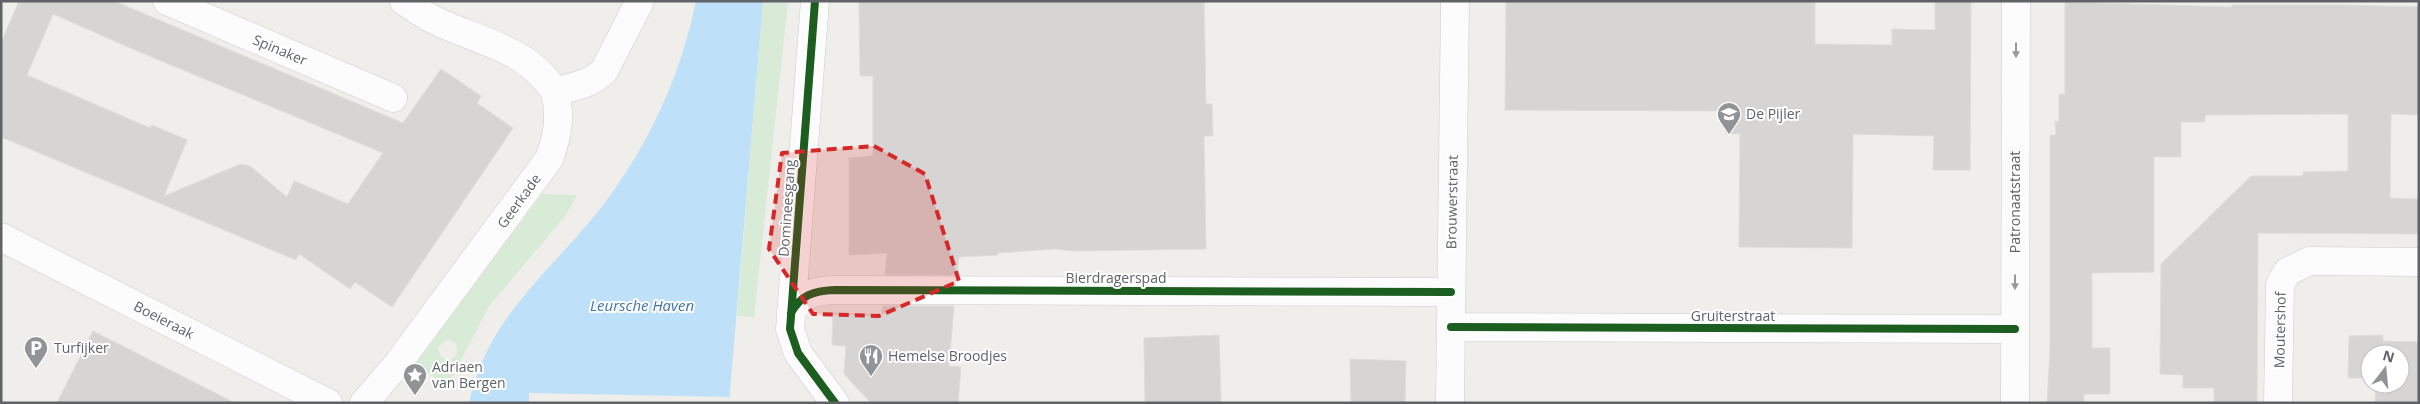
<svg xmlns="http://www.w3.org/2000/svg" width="2420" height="404" font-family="'Open Sans',sans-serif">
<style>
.green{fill:#d8ebd6;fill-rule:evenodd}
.water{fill:#bfe0f9}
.pier{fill:#efeeea}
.building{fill:#d6d5d3;stroke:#deddd9;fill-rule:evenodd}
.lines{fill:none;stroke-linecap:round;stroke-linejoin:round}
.minor-casing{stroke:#cbcccc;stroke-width:29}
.minor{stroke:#fdfcfc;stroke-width:28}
.cycleway-casing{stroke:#fff;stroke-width:11}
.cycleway{stroke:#1b5e20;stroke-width:8}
.oneway{fill:#96999c}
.marked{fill:#d62828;fill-opacity:0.2;stroke:#d62828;stroke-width:4;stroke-dasharray:10 6;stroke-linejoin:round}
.labels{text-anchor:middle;stroke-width:4;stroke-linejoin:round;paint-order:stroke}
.street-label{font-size:14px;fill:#5f6368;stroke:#fff}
.poi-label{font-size:14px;fill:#5f6368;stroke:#fff;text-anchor:start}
.water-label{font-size:15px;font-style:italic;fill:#4174aa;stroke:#fff}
</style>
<rect width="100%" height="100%" fill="#efeeea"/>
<path class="green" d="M 763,1 L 788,1 L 754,317 L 737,316 Z
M 542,194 L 577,195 L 566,215 L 489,306 L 447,387 L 416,363 ZM 451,340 L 456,344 L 457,353 L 454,358 L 447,360 L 441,357 L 438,348 L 444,341 Z"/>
<path class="water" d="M 696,1 L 763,1 L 729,403 L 469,403 C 487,316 553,270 604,204 C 649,144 681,75 696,1 Z"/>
<path class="pier" d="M 529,393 L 729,397 L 729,403 L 529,403 Z"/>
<path class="building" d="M 19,1 L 114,1 L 403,123 L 441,69 L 481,96 L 477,103 L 513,128 L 392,307 L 355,282 L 350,289 L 299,254 L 296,260 L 1,137 L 1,43 ZM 53,14 L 135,50 L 383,153 L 348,204 L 294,181 L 287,197 L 250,166 L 241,164 L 164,196 L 187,140 L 152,125 L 150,128 L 27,75 Z
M 859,1 L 1204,1 L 1206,104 L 1212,104 L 1213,136 L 1204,136 L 1206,249 L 1074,251 L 1054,249 L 998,253 L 998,255 L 959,257 L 957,275 L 885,275 L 887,253 L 849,255 L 849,158 L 873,156 L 873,76 L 860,76 Z
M 1506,1 L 1815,1 L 1815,44 L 1892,45 L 1892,29 L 1935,30 L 1935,1 L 1971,1 L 1970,170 L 1933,170 L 1934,136 L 1853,134 L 1852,248 L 1739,247 L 1740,134 L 1726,134 L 1726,111 L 1505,110 Z
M 2065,2 L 2232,7 L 2231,5 L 2345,5 L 2419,7 L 2419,115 L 2391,114 L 2390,198 L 2419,199 L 2419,234 L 2258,233 L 2257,403 L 2214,403 L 2214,388 L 2183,388 L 2183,375 L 2160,374 L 2161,264 L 2251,176 L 2303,176 L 2303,172 L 2348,171 L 2348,114 L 2205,115 L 2205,122 L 2181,122 L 2181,157 L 2154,157 L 2154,272 L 2092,273 L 2092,348 L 2110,348 L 2110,394 L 2084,394 L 2084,403 L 2047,403 L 2050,350 L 2050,135 L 2056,135 L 2055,121 L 2059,122 L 2059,94 L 2065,94 Z
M 883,306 L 954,306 L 949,366 L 961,367 L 958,403 L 871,403 L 844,374 L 846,346 L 832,345 L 833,313 L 882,315 Z
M 93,331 L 235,403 L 57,403 Z
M 1219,335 L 1221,403 L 1145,403 L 1144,338 Z
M 2383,335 L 2383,341 L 2419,342 L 2419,403 L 2375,402 L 2376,384 L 2400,384 L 2400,354 L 2370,354 L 2370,378 L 2348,378 L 2349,336 Z
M 1350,359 L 1406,361 L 1405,403 L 1351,403 Z"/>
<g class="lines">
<g class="minor-casing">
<path id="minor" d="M 167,1 L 393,98
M 404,1 C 414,8 424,15 434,20 C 477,41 528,48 555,92
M 815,1 L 790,329 L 798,353 L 835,403
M 1,237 L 328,403
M 791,313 C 801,295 813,291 834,290 L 1451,292
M 1451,327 L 2015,329
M 364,403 L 399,362 L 549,159 C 558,135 561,117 555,92 C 572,87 591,84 604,71 L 640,1
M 1450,403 L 1455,1
M 2015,403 L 2016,1
M 2278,403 L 2280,285 L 2287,272 L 2309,261 L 2419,262"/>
</g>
<use href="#minor" class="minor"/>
<g class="cycleway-casing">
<path id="cycleway" d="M 815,1 L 790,329 L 798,353 L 835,403
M 791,313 C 801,295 813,291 834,290 L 1451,292
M 1451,327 L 2015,329"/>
</g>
<use href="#cycleway" class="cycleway"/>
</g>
<defs><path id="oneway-solid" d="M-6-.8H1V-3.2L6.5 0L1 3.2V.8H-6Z" transform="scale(1.25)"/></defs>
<g class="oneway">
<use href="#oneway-solid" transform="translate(2016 50) rotate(90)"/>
<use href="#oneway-solid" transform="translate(2015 282) rotate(90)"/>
</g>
<path class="marked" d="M 874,146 L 925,174 L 959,281 L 879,316 L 813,314 L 769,249 L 782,153 Z"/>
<defs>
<g id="school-pin" transform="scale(1.25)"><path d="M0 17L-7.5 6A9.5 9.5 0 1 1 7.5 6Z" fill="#919496" stroke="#fff"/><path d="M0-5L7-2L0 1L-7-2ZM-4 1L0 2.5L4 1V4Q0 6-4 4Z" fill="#fff"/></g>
<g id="parking-pin" transform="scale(1.25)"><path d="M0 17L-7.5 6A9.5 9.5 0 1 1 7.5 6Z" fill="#919496" stroke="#fff"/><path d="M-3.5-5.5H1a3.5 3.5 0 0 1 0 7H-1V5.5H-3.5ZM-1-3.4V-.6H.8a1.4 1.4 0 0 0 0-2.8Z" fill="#fff"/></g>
<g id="restaurant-pin" transform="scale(1.25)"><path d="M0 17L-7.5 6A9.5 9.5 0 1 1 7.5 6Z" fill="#919496" stroke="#fff"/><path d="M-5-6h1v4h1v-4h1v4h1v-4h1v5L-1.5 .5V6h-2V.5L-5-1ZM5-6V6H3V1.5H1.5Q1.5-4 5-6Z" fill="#fff"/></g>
<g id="sight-pin" transform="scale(1.25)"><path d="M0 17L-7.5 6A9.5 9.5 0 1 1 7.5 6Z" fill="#919496" stroke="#fff"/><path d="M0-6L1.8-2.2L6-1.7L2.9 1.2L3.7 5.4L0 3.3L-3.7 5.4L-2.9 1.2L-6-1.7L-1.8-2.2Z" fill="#fff"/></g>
</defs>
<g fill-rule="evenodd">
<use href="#school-pin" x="1729" y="114"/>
<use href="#parking-pin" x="36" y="348"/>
<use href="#restaurant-pin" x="871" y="356"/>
<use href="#sight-pin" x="415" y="375"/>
</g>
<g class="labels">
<g class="street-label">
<text transform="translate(280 50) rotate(23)" y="5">Spinaker</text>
<text transform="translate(519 201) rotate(-54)" y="5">Geerkade</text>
<text transform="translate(1452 202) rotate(-89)" y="5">Brouwerstraat</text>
<text transform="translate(2015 202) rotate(-90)" y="5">Patronaatstraat</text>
<text transform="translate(787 208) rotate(-86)" y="5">Domineesgang</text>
<text x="1116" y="283">Bierdragerspad</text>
<text x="1733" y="321">Gruiterstraat</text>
<text transform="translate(164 320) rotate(27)" y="5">Boeieraak</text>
<text transform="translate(2280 330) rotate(-89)" y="5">Moutershof</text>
</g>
<g class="poi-label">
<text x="1746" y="119">De Pijler</text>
<text x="54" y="353">Turfijker</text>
<text x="888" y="361">Hemelse Broodjes</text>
<text x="432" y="372">Adriaen<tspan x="432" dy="16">van Bergen</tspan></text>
</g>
<g class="water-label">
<text x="642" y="311">Leursche Haven</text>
</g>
</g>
<rect width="2420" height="404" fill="none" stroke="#5f6368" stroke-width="5"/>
<g transform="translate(2385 369) rotate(16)"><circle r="24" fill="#ffffff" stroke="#bfc1c3"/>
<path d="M0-4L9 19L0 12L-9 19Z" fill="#919496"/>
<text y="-8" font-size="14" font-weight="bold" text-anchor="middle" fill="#5f6368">N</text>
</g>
</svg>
